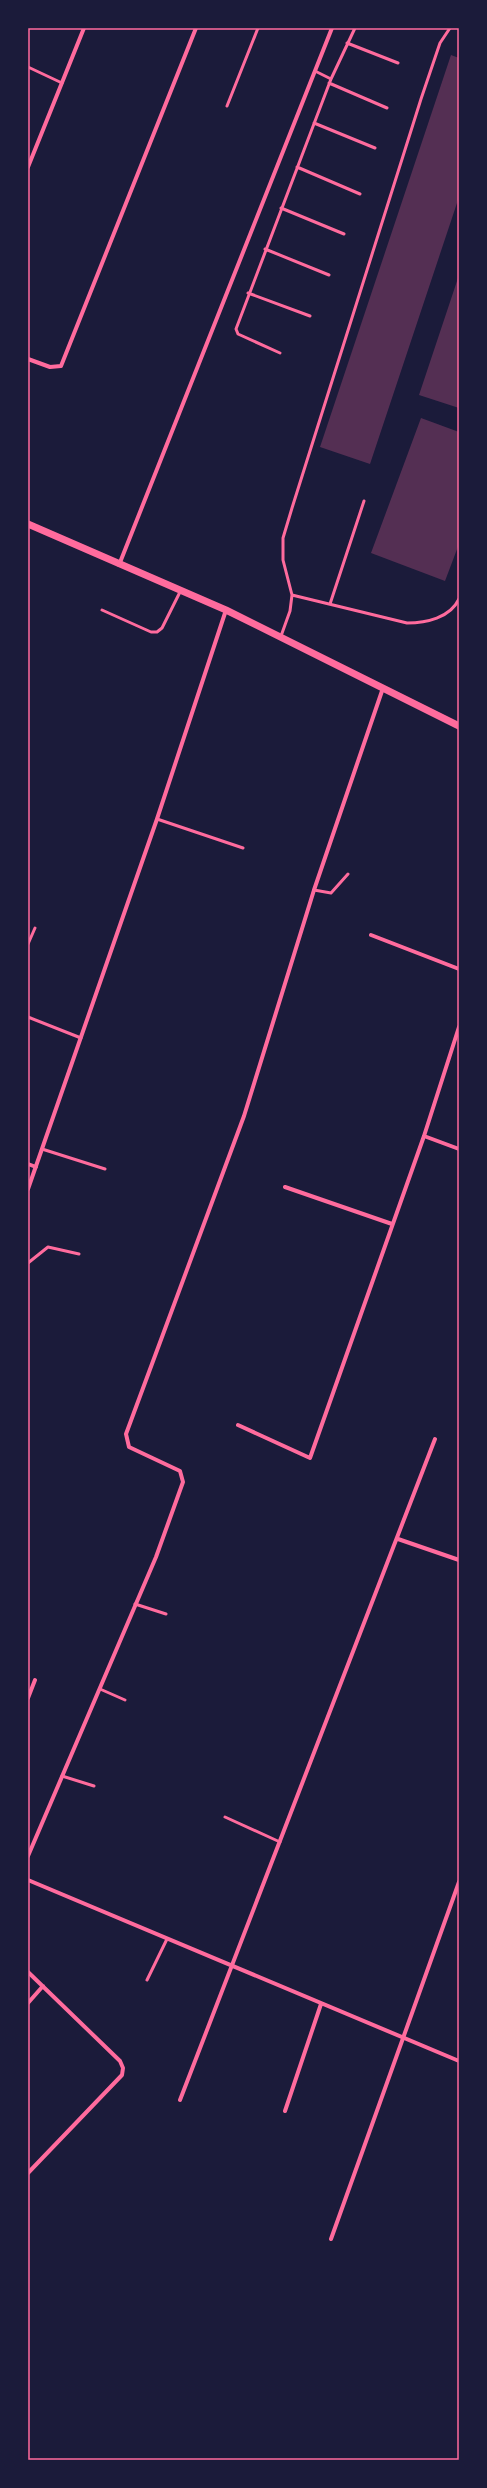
<svg xmlns="http://www.w3.org/2000/svg" width="487" height="2488" font-family="'Roboto Serif',serif">
<style>
.building{fill:#542f53}
.lines{fill:none;stroke-linecap:round;stroke-linejoin:round}
.service{stroke:#ff6b9d;stroke-width:3}
.minor{stroke:#ff6b9d;stroke-width:4}
.tertiary{stroke:#ff6b9d;stroke-width:7}
.neatline{fill:none;stroke:#ff6b9d;stroke-width:1.5}
</style>
<rect width="100%" height="100%" fill="#1b1b3a"/>
<path class="building" d="M 451,55 L 459,58 L 459,197 L 370,464 L 320,447 Z
M 459,275 L 459,408 L 419,395 Z
M 421,418 L 459,432 L 459,544 L 445,581 L 371,553 Z"/>
<g class="lines">
<path class="service" d="M 347,43 L 398,63
M 28,67 L 62,83
M 331,79 L 355,28
M 329,83 L 387,108
M 227,106 L 258,28
M 314,123 L 375,148
M 297,167 L 360,194
M 281,208 L 344,234
M 265,249 L 329,275
M 248,293 L 310,316
M 280,353 L 238,334 L 236,329 L 331,79 L 315,71
M 292,595 L 407,623 C 426,623 450,618 459,599
M 330,604 L 364,501
M 102,610 L 151,632 L 157,632 L 162,628 L 180,592
M 281,636 L 290,611 L 292,595 L 283,560 L 283,538 L 292,508 L 421,99 L 440,43 L 450,28
M 157,819 L 243,848
M 314,890 L 331,893 L 348,874
M 28,944 L 35,928
M 28,1017 L 81,1038
M 42,1149 L 105,1169
M 28,1263 L 48,1247 L 79,1254
M 135,1604 L 166,1614
M 100,1689 L 125,1700
M 62,1776 L 94,1786
M 225,1817 L 280,1842
M 147,1980 L 167,1939"/>
<path class="minor" d="M 28,167 L 84,28
M 28,359 L 50,367 L 61,366 L 196,28
M 119,565 L 332,28
M 371,935 L 459,969
M 424,1136 L 459,1149
M 28,1164 L 36,1167
M 285,1187 L 392,1224
M 28,1189 L 157,819 L 226,610
M 238,1425 L 310,1458 L 424,1136 L 459,1027
M 398,1539 L 459,1560
M 28,1698 L 35,1680
M 28,1856 L 156,1557 L 183,1482 L 180,1471 L 129,1447 L 126,1434 L 244,1116 L 314,890 L 383,688
M 28,1880 L 459,2061
M 28,1972 L 120,2061 L 123,2068 L 122,2075 L 28,2173
M 28,2003 L 43,1986
M 180,2100 L 435,1439
M 285,2111 L 321,2004
M 331,2239 L 459,1882"/>
<path class="tertiary" d="M 28,524 L 226,610 L 459,726"/>
</g>
<rect width="487" height="2488" fill="none" stroke="#1b1b3a" stroke-width="58"/>
<rect x="29" y="29" width="429" height="2430" class="neatline"/>
</svg>
